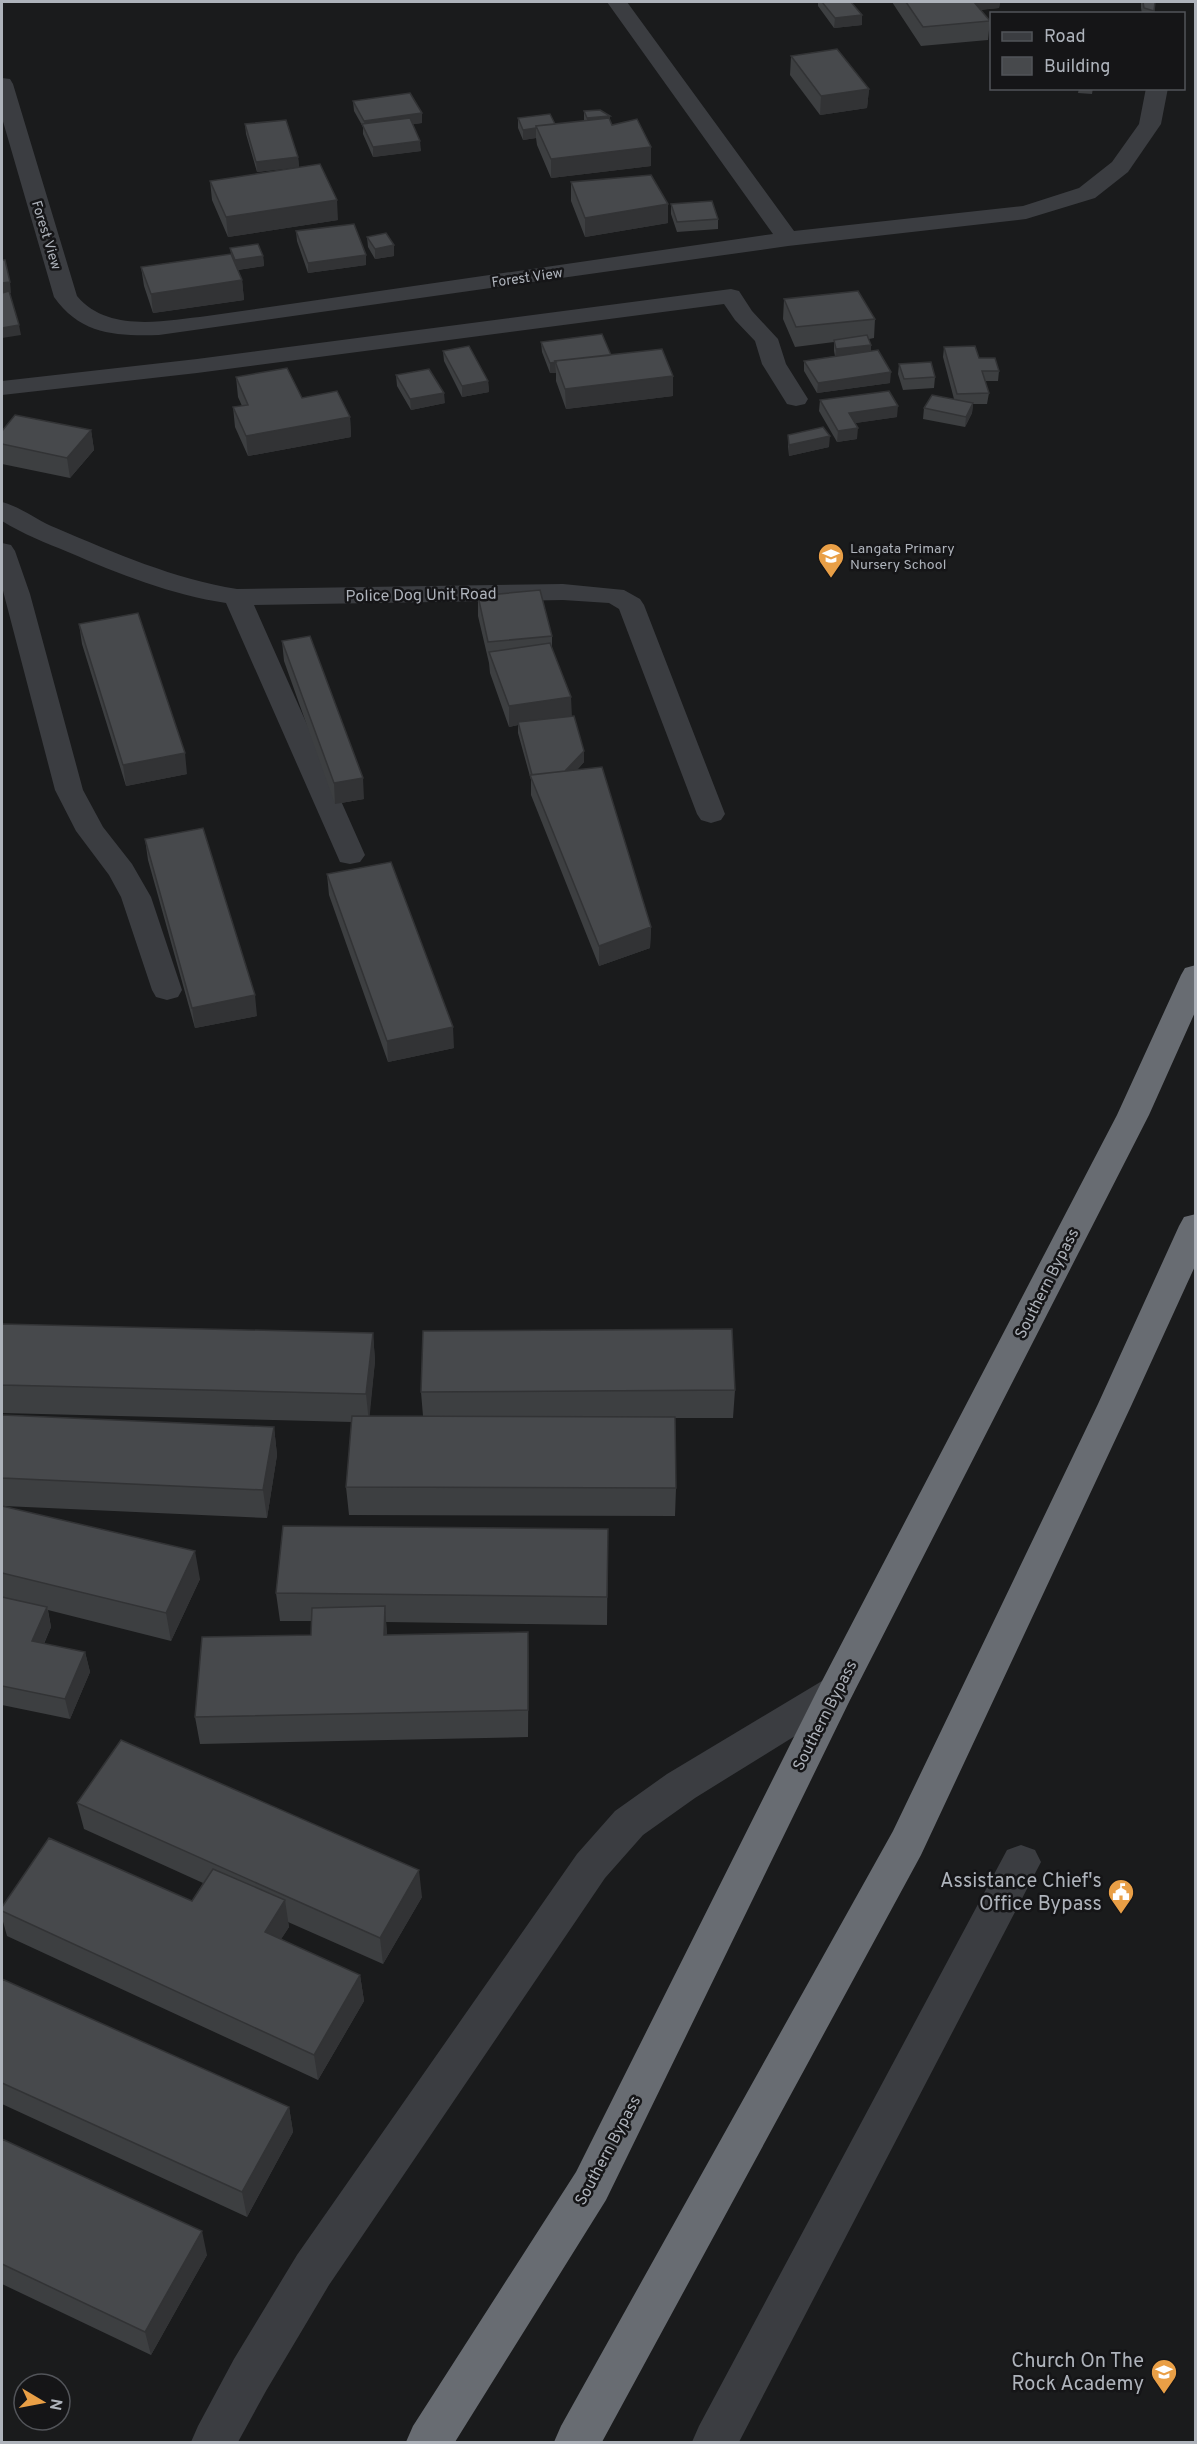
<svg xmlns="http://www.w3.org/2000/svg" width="1197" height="2444" font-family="Overpass,sans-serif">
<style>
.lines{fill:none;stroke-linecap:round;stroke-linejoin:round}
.minor{fill:#3b3d41;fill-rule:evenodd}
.highway{fill:#686c72;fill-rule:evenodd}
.wall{fill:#3d3f41}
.shaded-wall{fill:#323335}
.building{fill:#47494c;stroke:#323335;stroke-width:1.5}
.labels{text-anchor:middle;stroke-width:5;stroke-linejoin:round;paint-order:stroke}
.far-street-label{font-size:14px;fill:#aeb3bb;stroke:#151517}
.far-poi-label{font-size:14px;fill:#aeb3bb;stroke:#151517;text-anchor:start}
.street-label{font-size:16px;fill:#aeb3bb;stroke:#151517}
.near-poi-label{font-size:20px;fill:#aeb3bb;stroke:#151517;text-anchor:end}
</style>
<rect width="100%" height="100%" fill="#1a1b1c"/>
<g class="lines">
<path class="minor" d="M 607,2 L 627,2 L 794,231 L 1023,206 L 1079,188 L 1112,162 L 1139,124 L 1146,88 L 1168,88 L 1161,124 L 1128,172 L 1095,198 L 1026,219 L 788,246 L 159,335 C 116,336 81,335 54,297 L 2,118 L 2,78 L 10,79 L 13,84 L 77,296 C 108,333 164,321 207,316 L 773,234 Z
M 731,289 L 739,291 L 752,311 L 778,339 L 786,364 L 808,399 L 805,404 L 796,406 L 787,404 L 762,364 L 755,341 L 735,320 L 724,304 L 197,373 L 2,395 L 2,381 L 197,359 Z
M 2,502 C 21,507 38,521 56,528 C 115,553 174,579 237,589 L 563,584 L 624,590 L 640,599 L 644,605 L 725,814 L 721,820 L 711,823 L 701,820 L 697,814 L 619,609 L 609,603 L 563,600 L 254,605 L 365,855 L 360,862 L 350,864 L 340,862 L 226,603 C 172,595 119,574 68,552 C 46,543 23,534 2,521 Z
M 2,543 L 11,545 L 15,551 L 30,594 L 83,790 L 103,827 L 132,864 L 151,897 L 182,990 L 178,997 L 167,1000 L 156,997 L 152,990 L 121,897 L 109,875 L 76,831 L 55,790 L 2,587 Z
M 835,1676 L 848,1681 L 854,1692 L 848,1703 L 695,1798 L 643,1835 L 605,1878 L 329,2285 L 266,2391 L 238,2442 L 191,2442 L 198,2426 L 234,2359 L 297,2255 L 577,1854 L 615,1811 L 667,1774 L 822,1681 Z
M 1021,1845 L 1035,1850 L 1041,1862 L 739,2442 L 692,2442 L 699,2426 L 1007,1850 Z"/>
<path class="highway" d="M 1196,965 L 1196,1010 L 1149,1115 L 850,1700 L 606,2200 L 455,2442 L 406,2442 L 413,2426 L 576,2172 L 822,1681 L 1117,1115 L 1181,975 L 1185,968 Z
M 1196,1214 L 1196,1264 L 1132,1404 L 921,1855 L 602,2442 L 554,2442 L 561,2426 L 893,1831 L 1098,1404 L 1179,1226 L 1184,1217 Z"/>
</g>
<path class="wall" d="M 818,2 L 851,2 L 862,25 L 834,28 L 818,6 Z
M 892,2 L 1000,2 L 999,8 L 980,10 L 990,21 L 988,40 L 921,46 Z
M 1141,2 L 1155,2 L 1154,14 L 1142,14 L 1141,8 Z
M 791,56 L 869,89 L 867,108 L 820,115 L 790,75 Z
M 1079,88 L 1093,88 L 1092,94 L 1078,93 Z
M 353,101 L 422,123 L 413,124 L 421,151 L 373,157 L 363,134 L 363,127 L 354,111 Z
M 584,111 L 610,120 L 612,125 L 651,166 L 551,178 L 537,145 L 536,138 L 523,140 L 518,128 L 518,118 L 555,124 L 584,121 Z
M 245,124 L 298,157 L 299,167 L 257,172 L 246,134 Z
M 210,181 L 338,220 L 228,237 L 212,200 Z
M 571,182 L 668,204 L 668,223 L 585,237 L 571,201 Z
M 671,204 L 718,219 L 718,229 L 677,232 L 671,214 Z
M 296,231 L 366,265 L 308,273 L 297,241 Z
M 367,237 L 394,245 L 394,256 L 375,259 L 368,247 Z
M 230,248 L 263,256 L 264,266 L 238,270 L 242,280 L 244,300 L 153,313 L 144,286 L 141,267 L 231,254 Z
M 784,299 L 875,319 L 874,338 L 869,339 L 871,351 L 890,383 L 817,393 L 804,371 L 804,361 L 835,356 L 834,351 L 834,342 L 795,347 L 783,319 Z
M 541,342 L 611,355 L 673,396 L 566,409 L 556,381 L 556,373 L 550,373 L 542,352 Z
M 944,347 L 999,371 L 998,381 L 985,381 L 989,393 L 987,404 L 973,404 L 972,413 L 965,427 L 923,419 L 924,408 L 954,399 L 943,357 Z
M 443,351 L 488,381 L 489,392 L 462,397 L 444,361 Z
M 899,364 L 935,377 L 934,388 L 903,390 L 898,374 Z
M 396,375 L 445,403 L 411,410 L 397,386 Z
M 236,377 L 302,398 L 350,417 L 351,437 L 248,456 L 235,427 L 233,407 L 242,406 L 238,397 Z
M 820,400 L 897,417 L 855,423 L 857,439 L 837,442 L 819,411 Z
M 91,430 L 94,450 L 70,478 L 2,464 L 2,431 Z
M 788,435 L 829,447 L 789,456 L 788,445 Z
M 478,596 L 552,636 L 552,648 L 584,762 L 577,770 L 651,927 L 650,948 L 599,966 L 531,795 L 531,780 L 518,733 L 518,725 L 509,727 L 490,673 L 489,663 L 478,616 Z
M 79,624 L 187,774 L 126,786 L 82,644 Z
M 282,641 L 364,799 L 335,804 L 284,661 Z
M 145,839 L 257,1016 L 195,1028 L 148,860 Z
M 327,874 L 454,1048 L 388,1062 L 329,895 Z
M 2,1324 L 373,1333 L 375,1361 L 369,1416 L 423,1416 L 421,1392 L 735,1390 L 733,1418 L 675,1418 L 676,1488 L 675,1516 L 349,1515 L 346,1487 L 352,1422 L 2,1413 Z
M 2,1415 L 274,1427 L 277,1455 L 267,1518 L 4,1506 L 200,1579 L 171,1641 L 48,1610 L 51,1627 L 44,1644 L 85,1652 L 90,1672 L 70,1719 L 2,1705 Z
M 608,1529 L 607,1625 L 386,1622 L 387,1635 L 528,1632 L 528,1737 L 200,1744 L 195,1717 L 311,1635 L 311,1621 L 280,1621 L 276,1593 Z
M 77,1803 L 422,1897 L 383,1964 L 288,1922 L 289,1927 L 281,1939 L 360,1975 L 364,2001 L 318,2080 L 7,1936 L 2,1918 L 2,1907 L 192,1901 L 203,1883 L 84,1829 Z
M 2,1979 L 289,2107 L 293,2132 L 247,2217 L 2,2104 Z
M 2,2139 L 207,2255 L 151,2355 L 2,2284 Z"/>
<path class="shaded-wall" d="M 976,2 L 1000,2 L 999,8 L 976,10 Z
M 862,15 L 862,25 L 834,28 L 835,18 Z
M 869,89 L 867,108 L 820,115 L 821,96 Z
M 422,113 L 422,123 L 366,131 L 365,129 L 364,121 Z
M 610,116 L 610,126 L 587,128 L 587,118 Z
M 536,128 L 536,138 L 523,140 L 523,130 Z
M 420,141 L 421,151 L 373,157 L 373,147 Z
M 651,147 L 651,166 L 551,178 L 551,159 Z
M 298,157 L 299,167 L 257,172 L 256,162 Z
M 337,200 L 338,220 L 228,237 L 226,217 Z
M 668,204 L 668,223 L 585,237 L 585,218 Z
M 394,245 L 394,256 L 375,259 L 375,249 Z
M 366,255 L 366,265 L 308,273 L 308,263 Z
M 263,256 L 264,266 L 236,270 L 235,260 Z
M 242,280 L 244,300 L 153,313 L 151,294 Z
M 10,282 L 11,293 L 2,294 L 2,283 Z
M 19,325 L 21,335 L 2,338 L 2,328 Z
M 871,345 L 871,355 L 835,360 L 836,349 Z
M 555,362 L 556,373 L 550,373 L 550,363 Z
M 891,372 L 890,383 L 817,393 L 818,383 Z
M 673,376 L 673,396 L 566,409 L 565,389 Z
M 488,381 L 489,392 L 462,397 L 462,386 Z
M 444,393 L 445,403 L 411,410 L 410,399 Z
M 973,403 L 972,413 L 965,427 L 966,417 Z
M 898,406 L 897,417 L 849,424 L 849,413 Z
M 350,417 L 351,437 L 248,456 L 246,436 Z
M 858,428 L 857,439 L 837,442 L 838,431 Z
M 91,430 L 94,450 L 70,478 L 67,458 Z
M 830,436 L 829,447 L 789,456 L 789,445 Z
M 571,697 L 572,717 L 518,722 L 518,725 L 509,727 L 509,706 Z
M 584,751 L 584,762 L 564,784 L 564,773 Z
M 185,753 L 187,774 L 126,786 L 123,765 Z
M 363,778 L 364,799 L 335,804 L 334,783 Z
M 651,927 L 650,948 L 599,966 L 599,946 Z
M 255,995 L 257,1016 L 195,1028 L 192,1008 Z
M 453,1027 L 454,1048 L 388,1062 L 387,1041 Z
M 373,1333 L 375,1361 L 369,1423 L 366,1394 Z
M 274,1427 L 277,1455 L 267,1518 L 263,1490 Z
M 195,1551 L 200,1579 L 171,1641 L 166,1613 Z
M 385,1606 L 387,1634 L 386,1663 L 384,1635 Z
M 47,1607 L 51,1627 L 36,1661 L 32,1641 Z
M 528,1632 L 529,1660 L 528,1737 Z
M 85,1652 L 90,1672 L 70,1719 L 65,1699 Z
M 419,1870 L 422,1897 L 383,1964 L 380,1938 Z
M 285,1900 L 289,1927 L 269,1958 L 265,1932 Z
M 360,1975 L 364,2001 L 318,2080 L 314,2055 Z
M 289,2107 L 293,2132 L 247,2217 L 242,2192 Z
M 202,2231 L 207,2255 L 151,2355 L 145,2332 Z"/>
<path class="building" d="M 822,2 L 851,2 L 862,15 L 835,18 Z
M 906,2 L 974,2 L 990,21 L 923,27 Z
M 1143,2 L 1155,2 L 1154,11 L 1144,8 Z
M 837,49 L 869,89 L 821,96 L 791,56 Z
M 410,93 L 422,113 L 364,121 L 353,101 Z
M 600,110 L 610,116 L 587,118 L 584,111 Z
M 550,114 L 555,124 L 536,126 L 536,128 L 523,130 L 518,118 Z
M 410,118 L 420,141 L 373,147 L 362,124 Z
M 609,118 L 612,125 L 637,119 L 651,147 L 551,159 L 536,126 Z
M 286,120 L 298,157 L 256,162 L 245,124 Z
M 320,164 L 337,200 L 226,217 L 210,181 Z
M 651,175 L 668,204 L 585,218 L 571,182 Z
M 712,201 L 718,219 L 677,222 L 671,204 Z
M 354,224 L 366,255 L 308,263 L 296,231 Z
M 386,233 L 394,245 L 375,249 L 367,237 Z
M 258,244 L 263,256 L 235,260 L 230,248 Z
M 231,254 L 242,280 L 151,294 L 141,267 Z
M 2,260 L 5,260 L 10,282 L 2,283 Z
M 9,291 L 19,325 L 2,328 L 2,293 Z
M 858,291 L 875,319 L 796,327 L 784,299 Z
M 602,334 L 611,355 L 555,361 L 556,362 L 550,363 L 541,342 Z
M 867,335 L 871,345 L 836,349 L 834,340 Z
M 469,346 L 488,381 L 462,386 L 443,351 Z
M 975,346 L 979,358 L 995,358 L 999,371 L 982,371 L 989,393 L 957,394 L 944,347 Z
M 662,349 L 673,376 L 565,389 L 555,361 Z
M 878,350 L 891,372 L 818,383 L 804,361 Z
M 931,362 L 935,377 L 904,379 L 899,364 Z
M 287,368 L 302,398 L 337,391 L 350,417 L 246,436 L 233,407 L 248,405 L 236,377 Z
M 429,369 L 444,393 L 410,399 L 396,375 Z
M 889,391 L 898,406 L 849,413 L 858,428 L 838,431 L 820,400 Z
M 932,395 L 973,403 L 966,417 L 924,408 Z
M 15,415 L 91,430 L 67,458 L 2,444 L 2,431 Z
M 823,427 L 830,436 L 789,445 L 788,435 Z
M 540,590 L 552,636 L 488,642 L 478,596 Z
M 138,613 L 185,753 L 123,765 L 79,624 Z
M 310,636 L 363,778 L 334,783 L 282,641 Z
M 550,643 L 571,697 L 509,706 L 489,652 Z
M 574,716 L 584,751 L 565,771 L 532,775 L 518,722 Z
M 602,767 L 651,927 L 599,946 L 530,775 Z
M 203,828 L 255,995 L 192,1008 L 145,839 Z
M 391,862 L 453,1027 L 387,1041 L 327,874 Z
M 2,1324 L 373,1333 L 366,1394 L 2,1385 Z
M 732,1329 L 735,1390 L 421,1392 L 423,1331 Z
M 2,1415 L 274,1427 L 263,1490 L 2,1478 Z
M 352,1416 L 675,1417 L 676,1488 L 346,1487 Z
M 2,1506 L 195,1551 L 166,1613 L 2,1573 Z
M 283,1526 L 608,1529 L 607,1597 L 276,1593 Z
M 2,1597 L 47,1607 L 32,1641 L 85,1652 L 65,1699 L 2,1686 Z
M 385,1606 L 384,1635 L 528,1632 L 528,1710 L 195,1717 L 202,1637 L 311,1635 L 312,1608 Z
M 121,1740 L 419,1870 L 380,1938 L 77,1803 Z
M 49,1838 L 192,1901 L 213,1869 L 285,1900 L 265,1932 L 360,1975 L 314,2055 L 2,1911 L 2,1907 Z
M 2,1979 L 289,2107 L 242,2192 L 2,2083 Z
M 2,2139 L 202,2231 L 145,2332 L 2,2264 Z"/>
<defs>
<g id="school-pin" transform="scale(1.35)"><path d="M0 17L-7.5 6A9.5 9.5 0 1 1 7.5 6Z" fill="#e99f46" stroke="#151517"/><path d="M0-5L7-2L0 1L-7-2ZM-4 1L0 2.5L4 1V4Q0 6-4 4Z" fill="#fff"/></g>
<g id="civic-pin" transform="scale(1.35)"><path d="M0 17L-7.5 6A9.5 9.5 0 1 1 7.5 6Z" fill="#e99f46" stroke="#151517"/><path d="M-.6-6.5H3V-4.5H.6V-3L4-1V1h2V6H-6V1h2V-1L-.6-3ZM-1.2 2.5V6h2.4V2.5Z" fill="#fff"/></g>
</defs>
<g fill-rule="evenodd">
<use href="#school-pin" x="831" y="556"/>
<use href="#civic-pin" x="1121" y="1892"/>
<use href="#school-pin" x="1164" y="2372"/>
</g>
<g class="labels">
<g class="far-street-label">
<text transform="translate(47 235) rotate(73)" y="5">Forest View</text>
<text transform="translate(527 277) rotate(-8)" y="5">Forest View</text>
</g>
<g class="far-poi-label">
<text x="850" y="553">Langata Primary<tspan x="850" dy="16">Nursery School</tspan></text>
</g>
<g class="street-label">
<text transform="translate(421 594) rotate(-1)" y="6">Police Dog Unit Road</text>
<text transform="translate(1046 1283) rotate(-63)" y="6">Southern Bypass</text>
<text transform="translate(824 1715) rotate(-63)" y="6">Southern Bypass</text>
<text transform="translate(607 2150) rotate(-62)" y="6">Southern Bypass</text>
</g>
<g class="near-poi-label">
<text x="1102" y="1887">Assistance Chief's<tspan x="1102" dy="23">Office Bypass</tspan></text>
<text x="1144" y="2367">Church On The<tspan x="1144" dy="23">Rock Academy</tspan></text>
</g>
</g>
<rect width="1197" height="2444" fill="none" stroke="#aeb3bb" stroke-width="6"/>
<rect x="990" y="12" width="195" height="78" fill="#151517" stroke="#525459" stroke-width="1.5"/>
<rect x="1002" y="32" width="30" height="9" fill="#3b3d41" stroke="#525459" stroke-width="1.5"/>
<text x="1044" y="42" font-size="18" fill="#aeb3bb">Road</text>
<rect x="1002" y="57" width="30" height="18" fill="#47494c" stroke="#525459" stroke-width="1.5"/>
<text x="1044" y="72" font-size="18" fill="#aeb3bb">Building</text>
<g transform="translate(42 2402) rotate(100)"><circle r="28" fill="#151517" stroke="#525459" stroke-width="1.5"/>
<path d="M0-4.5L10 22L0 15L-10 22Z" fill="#e99f46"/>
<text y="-9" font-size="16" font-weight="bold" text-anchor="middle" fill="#aeb3bb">N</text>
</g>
</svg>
